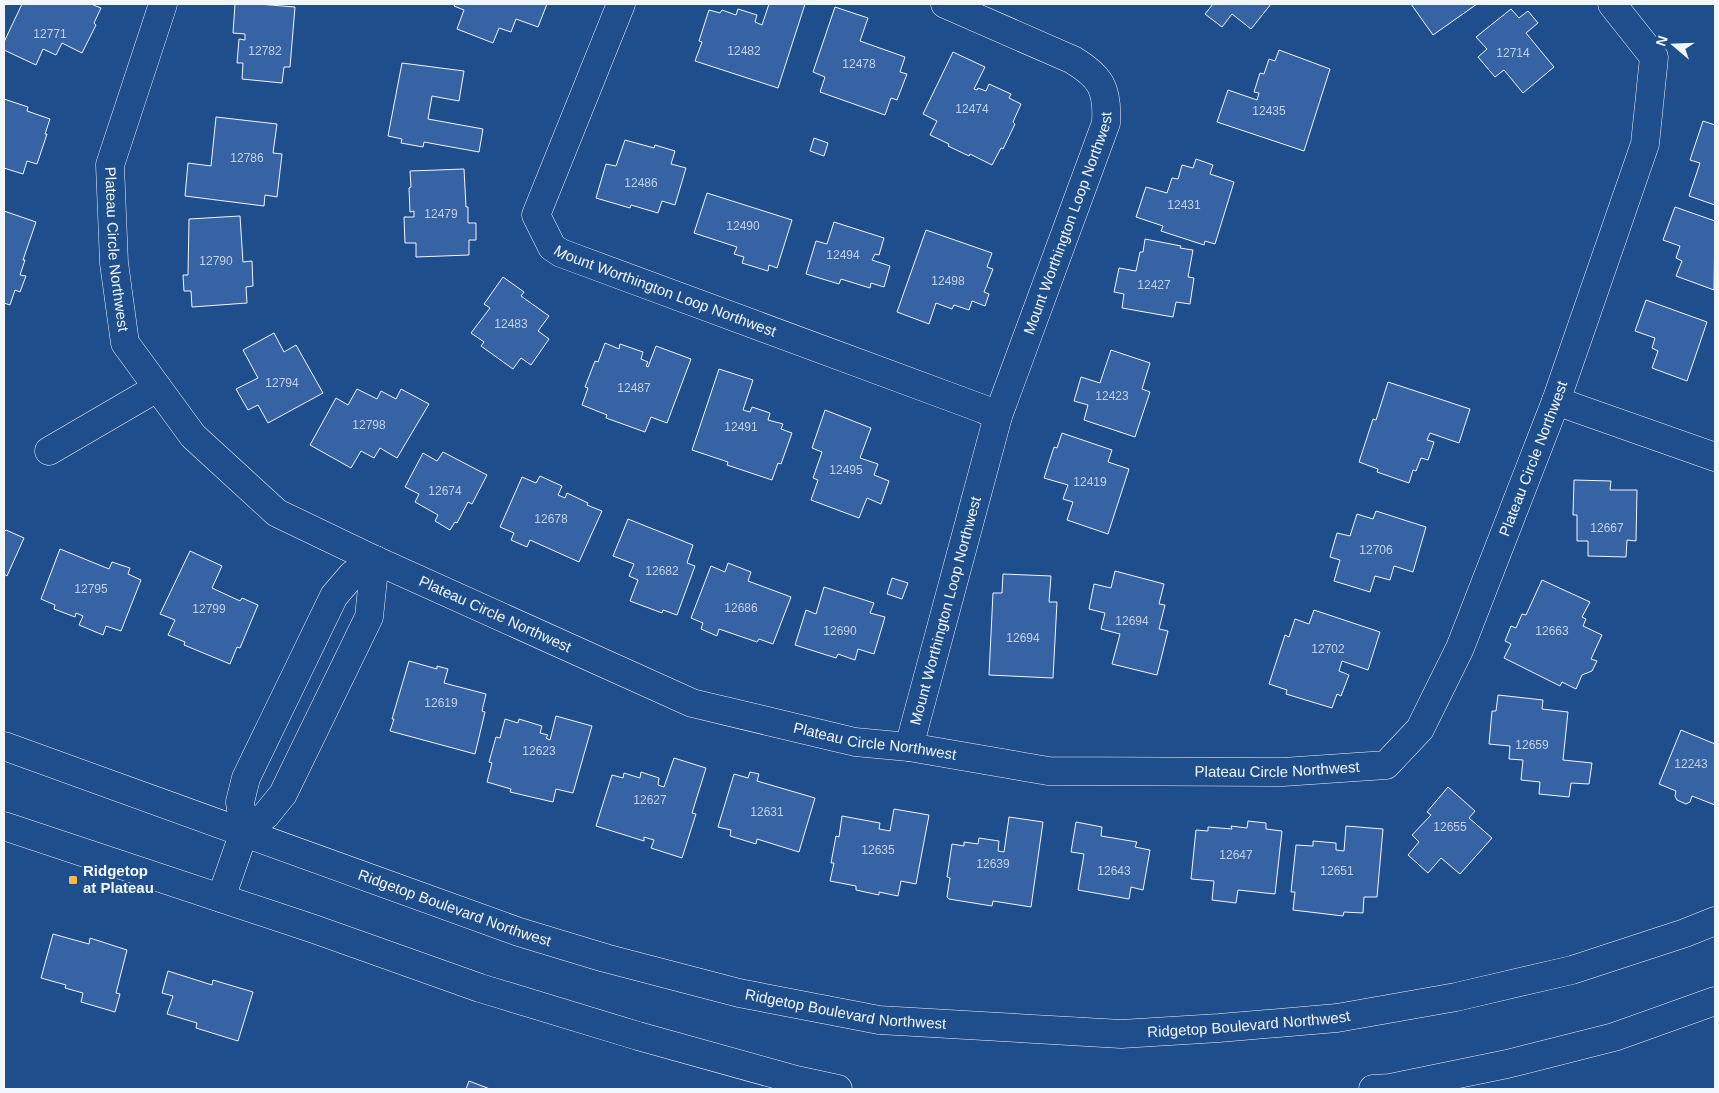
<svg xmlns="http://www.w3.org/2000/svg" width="1719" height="1093" font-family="Helvetica,sans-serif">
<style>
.building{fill:#3563a3;stroke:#f2f6ff}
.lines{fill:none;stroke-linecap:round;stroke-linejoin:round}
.minor-casing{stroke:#f2f6ff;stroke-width:29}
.major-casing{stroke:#f2f6ff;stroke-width:29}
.minor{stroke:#1f4e8c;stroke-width:28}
.major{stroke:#1f4e8c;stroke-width:28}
.poi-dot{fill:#ffb74d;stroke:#1f4e8c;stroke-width:2}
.labels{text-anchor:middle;stroke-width:4;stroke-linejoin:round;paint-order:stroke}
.number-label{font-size:12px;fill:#c3d1e8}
.street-label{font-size:15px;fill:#f2f6ff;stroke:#1f4e8c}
.poi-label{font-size:15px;font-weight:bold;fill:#f2f6ff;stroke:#1f4e8c;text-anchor:start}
</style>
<rect width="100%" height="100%" fill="#1f4e8c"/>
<path class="building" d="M 22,4 L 91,4 L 101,8 L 94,23 L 96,25 L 82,53 L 62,43 L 56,55 L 43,49 L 36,65 L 4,50 L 4,42 Z
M 235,4 L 258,4 L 295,7 L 290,67 L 284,67 L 282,83 L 242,79 L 243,63 L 237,63 L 239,39 L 245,40 L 245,34 L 233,33 Z
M 455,4 L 547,4 L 538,27 L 516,19 L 511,32 L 499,28 L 493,43 L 457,29 L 464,10 L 454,6 Z
M 769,4 L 805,4 L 778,88 L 695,61 L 702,42 L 699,41 L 709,10 L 720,13 L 722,10 L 736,15 L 738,9 L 757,15 L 755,22 L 762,25 Z
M 1213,4 L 1271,4 L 1251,29 L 1232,14 L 1222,27 L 1205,14 Z
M 1411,4 L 1477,4 L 1433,35 Z
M 835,7 L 868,18 L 860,41 L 905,57 L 900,72 L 907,74 L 897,100 L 891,98 L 885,115 L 820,92 L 825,77 L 813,72 Z
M 1511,9 L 1519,18 L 1528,11 L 1538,23 L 1526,33 L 1554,67 L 1523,93 L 1504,70 L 1495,77 L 1478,57 L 1487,49 L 1476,37 Z
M 1279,50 L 1330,69 L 1304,151 L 1217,122 L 1228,90 L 1257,100 L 1259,93 L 1254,92 L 1260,73 L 1264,74 L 1269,59 L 1275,61 Z
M 953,52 L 985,67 L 974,89 L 977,90 L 978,88 L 986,91 L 989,84 L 1011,94 L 1009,98 L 1021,104 L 1013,122 L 1015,124 L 1003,149 L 1001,148 L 992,165 L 970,154 L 969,156 L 948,146 L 949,144 L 930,135 L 937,121 L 923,114 Z
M 402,63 L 464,71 L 459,101 L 432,96 L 428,119 L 483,129 L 479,152 L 424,142 L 423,147 L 401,143 L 402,139 L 388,136 Z
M 4,99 L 28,107 L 27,111 L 50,119 L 45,134 L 47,134 L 37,164 L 27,161 L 23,174 L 4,168 Z
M 216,117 L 277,124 L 273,153 L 282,154 L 277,197 L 265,195 L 264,206 L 185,196 L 188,163 L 211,166 Z
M 1703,121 L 1715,125 L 1715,205 L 1689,196 L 1700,163 L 1690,160 Z
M 814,138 L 828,143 L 824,156 L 810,151 Z
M 625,140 L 654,148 L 655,145 L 675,151 L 671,164 L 686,168 L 675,205 L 662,201 L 658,213 L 631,205 L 630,208 L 596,198 L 606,164 L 616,166 Z
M 1196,159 L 1213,165 L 1210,174 L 1234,182 L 1215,244 L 1205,241 L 1204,245 L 1161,231 L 1163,226 L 1136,217 L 1146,187 L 1167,193 L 1172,178 L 1178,179 L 1182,165 L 1193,168 Z
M 464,169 L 466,207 L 468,207 L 468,223 L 476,223 L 476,240 L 469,240 L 469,255 L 416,257 L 416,243 L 405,243 L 404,217 L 414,217 L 414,211 L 410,212 L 409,188 L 411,187 L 410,171 Z
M 707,193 L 792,220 L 777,268 L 769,265 L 768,271 L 742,263 L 744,257 L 734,254 L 737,247 L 694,233 Z
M 1675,207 L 1715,221 L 1714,290 L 1676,276 L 1682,261 L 1676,258 L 1680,246 L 1663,240 Z
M 4,211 L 36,222 L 23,260 L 25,260 L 20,275 L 26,276 L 20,292 L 15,290 L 10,305 L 4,303 Z
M 240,216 L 243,262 L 252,261 L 253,286 L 246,287 L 247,303 L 192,307 L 191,291 L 184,291 L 183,275 L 188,275 L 189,219 Z
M 834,222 L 884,238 L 879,255 L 875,254 L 872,260 L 890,266 L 884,287 L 871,283 L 870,288 L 841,279 L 839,284 L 806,274 L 816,241 L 827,244 Z
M 926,230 L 992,253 L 987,267 L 993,269 L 984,292 L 989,294 L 985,306 L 972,301 L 969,310 L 954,305 L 952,309 L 936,303 L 929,324 L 897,312 Z
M 1145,239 L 1181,246 L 1180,248 L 1193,250 L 1188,277 L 1194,278 L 1190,304 L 1176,302 L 1173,317 L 1122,308 L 1124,294 L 1114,292 L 1119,268 L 1136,271 L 1140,252 L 1143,252 Z
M 503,277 L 524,292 L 521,296 L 549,316 L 538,331 L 549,339 L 531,365 L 521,358 L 513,369 L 481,346 L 484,342 L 471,333 L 490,308 L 484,304 Z
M 1646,300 L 1707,322 L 1687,381 L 1652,368 L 1658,351 L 1652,348 L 1655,338 L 1635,331 Z
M 274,333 L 284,352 L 296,345 L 323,393 L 268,423 L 258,405 L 248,410 L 236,389 L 258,378 L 243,350 Z
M 605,343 L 619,349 L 620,344 L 643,352 L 641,359 L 648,362 L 646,366 L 648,367 L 656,346 L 691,359 L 667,423 L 651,417 L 645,432 L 606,418 L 607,415 L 582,405 L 588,388 L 585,387 L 595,361 L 598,362 Z
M 1111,350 L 1150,363 L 1142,389 L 1150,392 L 1135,437 L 1084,420 L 1088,405 L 1074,401 L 1081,377 L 1100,383 Z
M 719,369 L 753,380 L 743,410 L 750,412 L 752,407 L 770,413 L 768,420 L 783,424 L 781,429 L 792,433 L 781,464 L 778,463 L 772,480 L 727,465 L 728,462 L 692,450 Z
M 1388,382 L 1470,409 L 1459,443 L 1430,433 L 1427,440 L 1434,442 L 1428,460 L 1421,458 L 1416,471 L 1413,470 L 1409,483 L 1377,472 L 1378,469 L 1359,462 L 1373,419 L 1376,420 Z
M 357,389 L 377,399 L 381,391 L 396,399 L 401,389 L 429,404 L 397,458 L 380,448 L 374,458 L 361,451 L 351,468 L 310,445 L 336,398 L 348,405 Z
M 825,410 L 871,428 L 860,458 L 878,464 L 874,475 L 889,481 L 881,504 L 867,498 L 859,518 L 811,500 L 818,480 L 813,478 L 822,452 L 812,448 Z
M 1062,433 L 1112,450 L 1108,462 L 1129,469 L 1108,534 L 1067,520 L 1073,502 L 1063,499 L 1068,485 L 1044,478 L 1054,447 L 1057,448 Z
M 443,452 L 487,475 L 472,504 L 468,502 L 457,523 L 455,522 L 450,530 L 435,521 L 438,515 L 415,502 L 419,494 L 405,487 L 423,453 L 437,461 Z
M 540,476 L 562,486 L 558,495 L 565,498 L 567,493 L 588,503 L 587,505 L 602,511 L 579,562 L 530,540 L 527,547 L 511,540 L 514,533 L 500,527 L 522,477 L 536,483 Z
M 1574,480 L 1611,481 L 1610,490 L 1637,490 L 1636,541 L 1627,540 L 1626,557 L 1588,556 L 1588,541 L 1577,541 L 1577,515 L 1573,515 Z
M 1376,511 L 1426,527 L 1413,572 L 1394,566 L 1390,580 L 1375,576 L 1370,592 L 1334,581 L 1340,560 L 1330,557 L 1337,533 L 1350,536 L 1357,514 L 1373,519 Z
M 628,519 L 693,545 L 687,563 L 695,566 L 677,615 L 663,610 L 662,613 L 630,601 L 638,580 L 629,576 L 634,564 L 613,556 Z
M 6,530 L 24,538 L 7,576 L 4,574 L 4,532 Z
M 60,549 L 109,569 L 112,562 L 130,568 L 128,574 L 141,580 L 121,631 L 106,626 L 103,635 L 79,625 L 83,616 L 76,613 L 75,617 L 54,609 L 55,605 L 41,599 Z
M 190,551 L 222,566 L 212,588 L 240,601 L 242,598 L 258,605 L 240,648 L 237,647 L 230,664 L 184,645 L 185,642 L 168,635 L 175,620 L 160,614 Z
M 728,563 L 751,572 L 748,581 L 791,597 L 773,644 L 759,639 L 757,642 L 719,629 L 717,636 L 701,629 L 703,623 L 691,618 L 711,566 L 725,572 Z
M 1115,571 L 1164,584 L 1159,604 L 1165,605 L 1159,629 L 1168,631 L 1157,675 L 1112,664 L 1120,634 L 1101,629 L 1105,613 L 1089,609 L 1094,584 L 1111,588 Z
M 1003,574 L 1051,576 L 1049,602 L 1057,602 L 1053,678 L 989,675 L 993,593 L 1002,593 Z
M 892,578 L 908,583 L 902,599 L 887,594 Z
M 1542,580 L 1590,602 L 1582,617 L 1586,619 L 1583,626 L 1602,635 L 1591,659 L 1597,661 L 1592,671 L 1582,675 L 1576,689 L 1562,682 L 1560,686 L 1504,658 L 1511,644 L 1505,641 L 1511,626 L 1516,628 L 1522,614 L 1526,615 Z
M 824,587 L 874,603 L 870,613 L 885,617 L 874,654 L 858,649 L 855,660 L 838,654 L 836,658 L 795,645 L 806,610 L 816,614 Z
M 1314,610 L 1380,632 L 1368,670 L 1342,661 L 1339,671 L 1349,675 L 1341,696 L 1337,694 L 1332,708 L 1286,694 L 1287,690 L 1269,684 L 1285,635 L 1289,637 L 1295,619 L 1309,624 Z
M 409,661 L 437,669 L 437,666 L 448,669 L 444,683 L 486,694 L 482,711 L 485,712 L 475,754 L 390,731 L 394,719 L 392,719 Z
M 1498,695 L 1543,700 L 1542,709 L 1568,712 L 1563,760 L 1592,763 L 1589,784 L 1571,783 L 1569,797 L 1539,794 L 1540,782 L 1521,780 L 1523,760 L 1509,759 L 1510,746 L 1489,744 L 1492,711 L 1496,711 Z
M 556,716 L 592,726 L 573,793 L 556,789 L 553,802 L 510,792 L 511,789 L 487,782 L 492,763 L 489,762 L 496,737 L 500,738 L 505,719 L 518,723 L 519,719 L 542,726 L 540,733 L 548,735 L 546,738 L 550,740 Z
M 1681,730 L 1715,744 L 1715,805 L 1692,796 L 1690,802 L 1686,804 L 1677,800 L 1675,796 L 1676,791 L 1659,784 Z
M 674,758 L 706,768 L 692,813 L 696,814 L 682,858 L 651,848 L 654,840 L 644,837 L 644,841 L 596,826 L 612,775 L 623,778 L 624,773 L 640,778 L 641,772 L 659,778 L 658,785 L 664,787 Z
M 750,772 L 759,774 L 757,781 L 815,798 L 799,852 L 757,839 L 756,844 L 730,836 L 731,830 L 718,827 L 734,774 L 748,778 Z
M 1448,787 L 1475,811 L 1469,818 L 1492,838 L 1460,874 L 1441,858 L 1428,873 L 1408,855 L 1419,842 L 1412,835 L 1431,815 L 1427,812 Z
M 894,809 L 929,815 L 916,884 L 901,881 L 898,896 L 879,892 L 879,895 L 856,890 L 856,886 L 830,881 L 834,863 L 831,863 L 836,836 L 839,837 L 842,816 L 880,823 L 879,829 L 890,831 Z
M 1009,817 L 1043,822 L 1031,907 L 993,901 L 992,906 L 949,899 L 947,897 L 950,878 L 947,877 L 952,844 L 964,846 L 964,842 L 978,844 L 979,838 L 999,841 L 998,851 L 1004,852 Z
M 1248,821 L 1266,823 L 1266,829 L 1282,831 L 1275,894 L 1238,890 L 1236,903 L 1212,900 L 1214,881 L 1191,879 L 1196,830 L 1208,831 L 1208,827 L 1232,829 L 1231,826 L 1247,828 Z
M 1076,822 L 1102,827 L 1101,836 L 1137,842 L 1135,847 L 1150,850 L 1143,890 L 1131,887 L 1129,899 L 1078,890 L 1084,854 L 1071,852 Z
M 1346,826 L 1383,829 L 1377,897 L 1364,897 L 1363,913 L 1344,912 L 1343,916 L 1293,910 L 1295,892 L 1291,892 L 1296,845 L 1313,846 L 1313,841 L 1336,843 L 1336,850 L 1344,851 Z
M 53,934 L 89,944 L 90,938 L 127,950 L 116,993 L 120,994 L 115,1012 L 81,1002 L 83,993 L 65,988 L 66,985 L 41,978 Z
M 168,971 L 212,985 L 213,980 L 253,992 L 238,1041 L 196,1028 L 197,1023 L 167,1014 L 173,996 L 162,993 Z
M 469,1081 L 490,1089 L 466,1089 Z"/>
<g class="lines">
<g class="minor-casing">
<g id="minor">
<path id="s1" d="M 163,4 L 110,165 L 114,263 L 125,343 L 193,436 L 277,513 L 375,560 L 692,703 L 855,742 L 909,747 L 1048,771 L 1283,772 L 1386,765 L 1420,729 L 1460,648 L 1556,401 L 1645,144 L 1654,57 L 1612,4"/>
<path id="s2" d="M 621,4 L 536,215 L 552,247 L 561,253 L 983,409 L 998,416"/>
<path d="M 1556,401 L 1715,457"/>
<path d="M 49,451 L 157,388"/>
<path id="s3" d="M 909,747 L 998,416 L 1106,123 C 1108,89 1101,77 1073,60 L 945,4"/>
<path d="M 244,832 L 266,815 L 283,794 L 369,617 L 375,560"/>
<path d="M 221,898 L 244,832 L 240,802 L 246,778 L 334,596 L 352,575 L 375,560"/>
</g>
</g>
<g class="major-casing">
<g id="major">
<path id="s4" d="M 4,746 L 519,932 L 605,958 L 739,993 L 879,1020 L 1121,1034 L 1219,1028 L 1337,1018 L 1456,997 L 1572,970 L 1685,933 L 1715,921"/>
<path d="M 4,826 L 314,929 L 480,988 L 638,1036 L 796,1080 L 838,1089"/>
<path d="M 1373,1089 L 1390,1088 L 1507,1064 L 1614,1037 L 1715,1001"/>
</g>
</g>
<use href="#minor" class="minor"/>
<use href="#major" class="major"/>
</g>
<rect class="poi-dot" x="68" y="875" width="10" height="10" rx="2.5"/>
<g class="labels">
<g class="number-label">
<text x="50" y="38">12771</text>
<text x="265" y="55">12782</text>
<text x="744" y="55">12482</text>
<text x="1513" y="57">12714</text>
<text x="859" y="68">12478</text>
<text x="972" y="113">12474</text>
<text x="1269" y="115">12435</text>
<text x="247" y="162">12786</text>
<text x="641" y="187">12486</text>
<text x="1184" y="209">12431</text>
<text x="441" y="218">12479</text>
<text x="743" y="230">12490</text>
<text x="843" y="259">12494</text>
<text x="216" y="265">12790</text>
<text x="948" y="285">12498</text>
<text x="1154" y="289">12427</text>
<text x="511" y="328">12483</text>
<text x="282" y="387">12794</text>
<text x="634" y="392">12487</text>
<text x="1112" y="400">12423</text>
<text x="369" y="429">12798</text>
<text x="741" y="431">12491</text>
<text x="846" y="474">12495</text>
<text x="1090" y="486">12419</text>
<text x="445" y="495">12674</text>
<text x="551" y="523">12678</text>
<text x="1607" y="532">12667</text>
<text x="1376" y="554">12706</text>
<text x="662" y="575">12682</text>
<text x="91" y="593">12795</text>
<text x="741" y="612">12686</text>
<text x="209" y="613">12799</text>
<text x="1132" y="625">12694</text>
<text x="840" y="635">12690</text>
<text x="1552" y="635">12663</text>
<text x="1023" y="642">12694</text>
<text x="1328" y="653">12702</text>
<text x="441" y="707">12619</text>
<text x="1532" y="749">12659</text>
<text x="539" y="755">12623</text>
<text x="1691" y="768">12243</text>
<text x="650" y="804">12627</text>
<text x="767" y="816">12631</text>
<text x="1450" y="831">12655</text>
<text x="878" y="854">12635</text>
<text x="1236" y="859">12647</text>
<text x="993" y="868">12639</text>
<text x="1114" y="875">12643</text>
<text x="1337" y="875">12651</text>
</g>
<g class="street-label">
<text dy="5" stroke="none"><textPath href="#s3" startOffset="548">Mount Worthington Loop Northwest</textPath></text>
<text dy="5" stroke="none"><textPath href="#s1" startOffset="254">Plateau Circle Northwest</textPath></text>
<text dy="5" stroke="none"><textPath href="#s2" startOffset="385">Mount Worthington Loop Northwest</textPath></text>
<text dy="5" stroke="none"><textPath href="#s1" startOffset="2078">Plateau Circle Northwest</textPath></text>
<text dy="5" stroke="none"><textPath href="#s3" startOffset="141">Mount Worthington Loop Northwest</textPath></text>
<text dy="5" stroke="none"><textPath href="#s1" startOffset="818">Plateau Circle Northwest</textPath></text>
<text dy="5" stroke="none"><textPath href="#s1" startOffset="1221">Plateau Circle Northwest</textPath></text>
<text dy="5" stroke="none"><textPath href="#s1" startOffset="1626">Plateau Circle Northwest</textPath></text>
<text dy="5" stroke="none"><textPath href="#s4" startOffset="479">Ridgetop Boulevard Northwest</textPath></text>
<text dy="5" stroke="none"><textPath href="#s4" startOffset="884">Ridgetop Boulevard Northwest</textPath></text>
<text dy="5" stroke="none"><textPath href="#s4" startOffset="1289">Ridgetop Boulevard Northwest</textPath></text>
</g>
<g class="poi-label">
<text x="83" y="876">Ridgetop<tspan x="83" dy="17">at Plateau</tspan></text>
</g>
</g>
<rect width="1719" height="1093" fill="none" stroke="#f2f6ff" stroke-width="10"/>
<g transform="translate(1674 45) rotate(289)" stroke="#1f4e8c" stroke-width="4" paint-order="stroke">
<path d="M0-4L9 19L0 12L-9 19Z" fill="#f2f6ff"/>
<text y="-8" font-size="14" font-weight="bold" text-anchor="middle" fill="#f2f6ff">N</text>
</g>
</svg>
